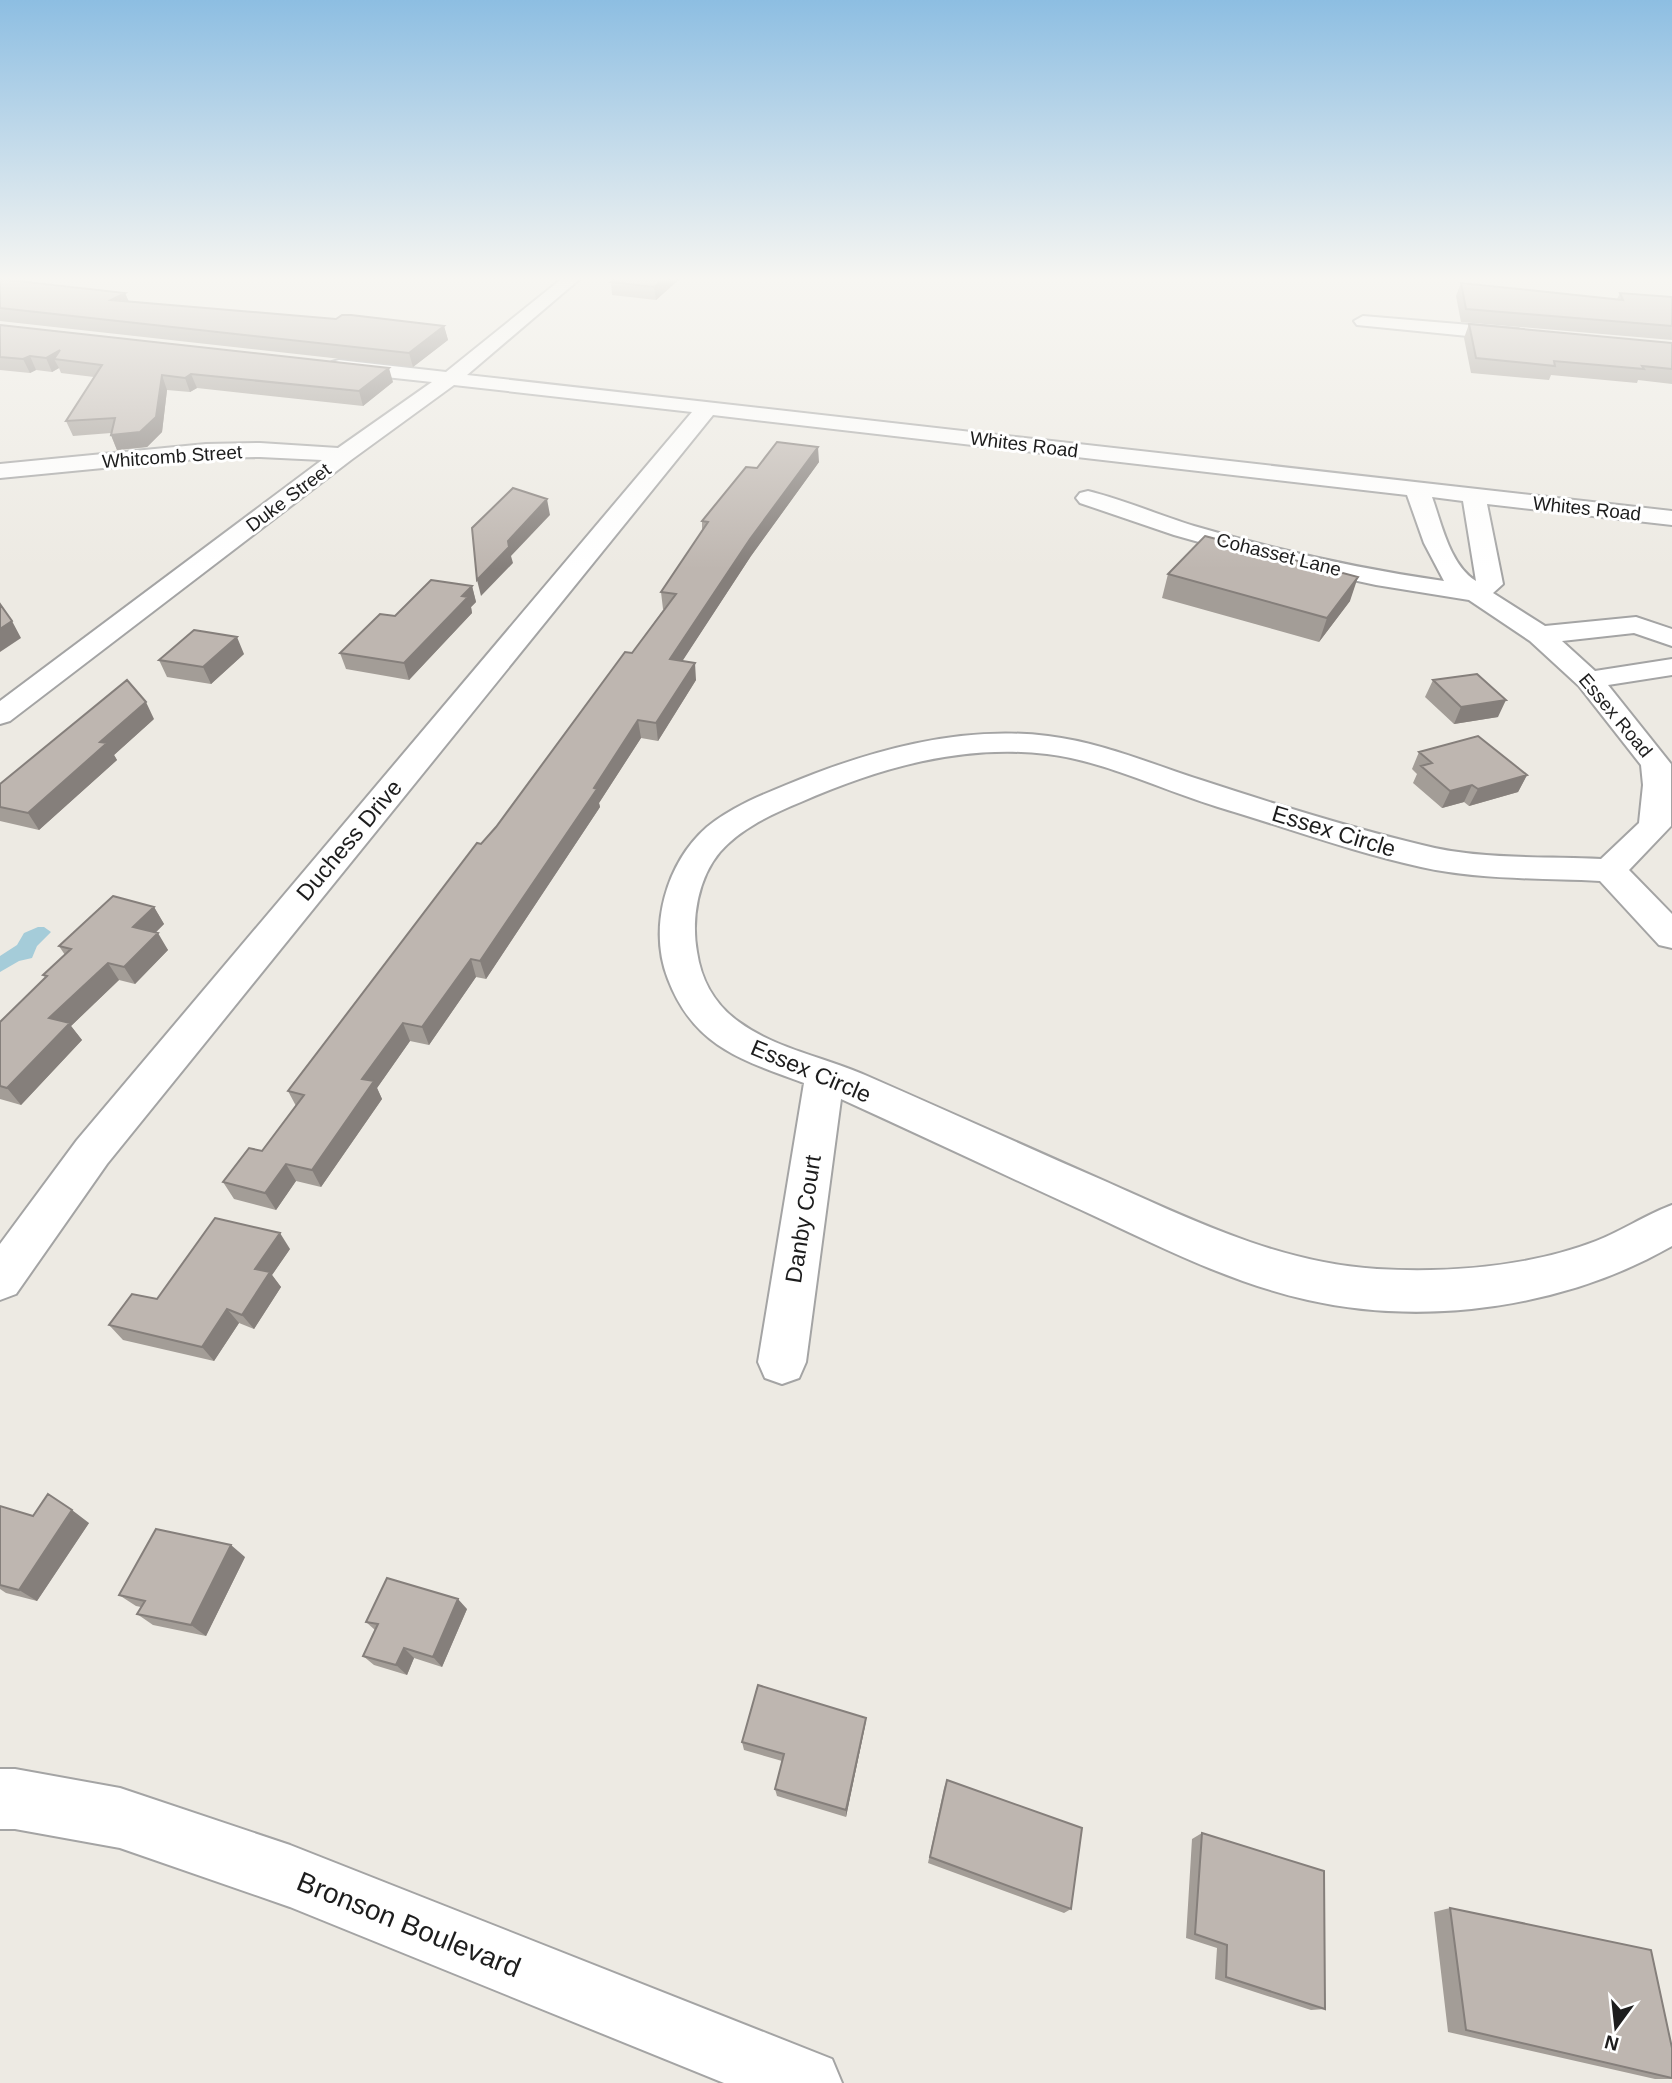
<svg xmlns="http://www.w3.org/2000/svg" width="1672" height="2083" font-family="Helvetica,sans-serif">
<style>
.water{fill:#a5ccd9}
.lines{fill:none;stroke-linecap:round;stroke-linejoin:round}
.minor-casing{stroke:#a4a4a4;stroke-width:4}
.minor{fill:#fff;fill-rule:evenodd}
.wall{fill:#a39d97}
.shaded-wall{fill:#857f7b}
.building{fill:#beb6b0;stroke:#857f7b;stroke-width:2}
.labels{text-anchor:middle;stroke-width:6;stroke-linejoin:round;paint-order:stroke}
.far-street-label{font-size:19px;fill:#1d1d1d;stroke:#fff}
.street-label{font-size:23px;fill:#1d1d1d;stroke:#fff}
.near-street-label{font-size:28px;fill:#1d1d1d;stroke:#fff}
</style>
<rect width="100%" height="100%" fill="#edeae3"/>
<path class="water" d="M 38,927 L 44,927 L 51,932 L 37,946 L 32,958 L 19,961 L 0,972 L 0,956 L 17,945 L 24,933 Z"/>
<g class="lines">
<g class="minor-casing">
<path id="minor" d="M 564,277 L 582,277 L 467,375 L 1672,511 L 1672,525 L 1487,504 L 1503,584 L 1493,593 L 1545,626 L 1636,617 L 1672,629 L 1672,646 L 1634,633 L 1562,641 L 1595,671 L 1672,659 L 1672,675 L 1608,685 L 1671,764 L 1671,826 L 1629,870 L 1672,914 L 1672,948 L 1659,945 L 1600,881 C 1541,878 1479,880 1421,867 C 1353,852 1285,827 1218,807 C 1162,790 1105,761 1047,754 C 961,744 878,768 801,802 C 772,814 741,828 720,852 C 698,878 691,919 697,952 C 701,980 715,1005 739,1022 C 776,1049 824,1057 865,1075 C 946,1110 1026,1147 1107,1182 C 1194,1221 1280,1263 1377,1269 C 1449,1273 1528,1267 1596,1241 C 1622,1231 1645,1215 1672,1205 L 1672,1246 C 1566,1307 1427,1327 1308,1300 C 1227,1282 1151,1242 1077,1208 C 998,1172 920,1135 841,1099 L 806,1362 L 799,1378 L 782,1384 L 765,1378 L 758,1362 L 804,1083 C 742,1060 694,1047 668,979 C 648,928 666,863 707,827 C 730,808 759,796 786,785 C 868,751 958,725 1048,736 C 1100,742 1151,764 1201,780 C 1274,804 1348,827 1422,845 C 1479,860 1543,856 1601,859 L 1639,823 L 1643,785 L 1641,765 L 1579,686 L 1530,641 L 1469,600 L 1376,585 L 1270,562 L 1174,535 L 1080,503 L 1076,498 L 1080,493 L 1088,491 C 1124,500 1159,515 1194,526 C 1276,550 1359,569 1444,581 L 1424,543 L 1407,495 L 713,415 L 107,1164 L 16,1294 L 0,1300 L 0,1244 L 77,1140 L 692,412 L 454,385 L 351,460 L 10,721 L 0,724 L 0,701 L 322,460 L 260,457 L 206,458 L 0,478 L 0,464 L 206,444 L 260,443 L 338,448 L 432,382 L 339,372 L 332,370 L 329,366 L 332,362 L 339,360 L 446,372 ZM 1432,497 L 1463,501 L 1476,581 C 1450,565 1442,525 1432,497 Z
M 1363,316 L 1518,329 L 1527,335 L 1518,341 L 1357,325 L 1354,321 Z
M 0,1769 L 15,1769 L 120,1788 L 290,1845 L 832,2059 L 842,2083 L 724,2083 L 290,1907 L 120,1848 L 15,1829 L 0,1829 Z"/>
</g>
<use href="#minor" class="minor"/>
</g>
<path class="wall" d="M 0,277 L 6,277 L 7,280 L 125,293 L 129,302 L 336,319 L 444,326 L 448,340 L 413,367 L 0,321 Z
M 617,277 L 682,277 L 656,300 L 612,295 L 611,282 Z
M 1461,283 L 1617,299 L 1620,293 L 1672,297 L 1672,340 L 1461,322 L 1456,296 Z
M 1469,324 L 1672,343 L 1672,384 L 1638,380 L 1637,383 L 1551,375 L 1549,380 L 1471,373 L 1464,338 Z
M 0,325 L 393,382 L 363,406 L 197,388 L 190,392 L 167,390 L 162,432 L 147,447 L 117,450 L 111,435 L 111,433 L 73,436 L 66,421 L 94,377 L 61,373 L 59,368 L 52,372 L 36,370 L 30,373 L 0,370 Z
M 819,462 L 751,556 L 682,661 L 696,680 L 658,741 L 641,738 L 599,803 L 600,807 L 486,979 L 476,977 L 429,1045 L 410,1041 L 377,1088 L 382,1099 L 321,1187 L 296,1181 L 276,1210 L 234,1199 L 223,1182 L 262,1151 L 296,1106 L 288,1091 L 481,844 L 496,827 L 632,653 L 664,609 L 663,609 L 661,592 L 702,531 L 702,521 L 757,468 Z
M 1168,574 L 1350,601 L 1319,642 L 1162,598 Z
M 472,586 L 476,602 L 471,607 L 472,613 L 409,680 L 346,669 L 340,653 L 395,616 Z
M 244,654 L 211,684 L 167,677 L 159,660 Z
M 1433,680 L 1498,717 L 1454,724 L 1425,697 Z
M 154,719 L 114,755 L 117,760 L 39,830 L 0,821 L 0,784 Z
M 1419,752 L 1527,775 L 1518,792 L 1469,806 L 1464,802 L 1442,808 L 1413,783 L 1417,774 L 1412,769 Z
M 154,907 L 164,924 L 155,933 L 168,950 L 135,984 L 119,980 L 71,1026 L 82,1040 L 21,1105 L 0,1099 L 0,1022 L 46,978 L 43,975 L 65,955 L 59,946 Z
M 290,1249 L 272,1275 L 281,1287 L 254,1329 L 239,1323 L 214,1361 L 123,1340 L 109,1325 L 157,1299 Z
M 0,1506 L 33,1516 L 89,1523 L 37,1601 L 6,1593 L 0,1589 Z
M 245,1557 L 206,1636 L 153,1625 L 137,1614 L 141,1607 L 136,1606 L 119,1595 Z
M 467,1609 L 442,1667 L 414,1658 L 407,1675 L 374,1665 L 363,1656 L 375,1630 L 366,1622 Z
M 866,1718 L 865,1726 L 846,1817 L 777,1796 L 775,1789 L 782,1761 L 744,1750 L 742,1742 Z
M 947,1780 L 1071,1909 L 1064,1913 L 928,1863 L 944,1788 Z
M 1202,1833 L 1325,2009 L 1311,2010 L 1215,1979 L 1217,1948 L 1186,1938 L 1192,1839 Z
M 1450,1908 L 1672,2048 L 1672,2079 L 1655,2079 L 1448,2032 L 1434,1912 Z"/>
<path class="shaded-wall" d="M 666,277 L 682,277 L 656,300 L 654,287 Z
M 125,293 L 131,307 L 111,300 Z
M 444,326 L 448,340 L 413,367 L 409,353 Z
M 60,350 L 54,359 L 59,368 L 52,372 L 46,358 Z
M 30,356 L 36,370 L 30,373 L 23,359 Z
M 389,368 L 393,382 L 363,406 L 359,391 Z
M 191,374 L 197,388 L 190,392 L 185,378 Z
M 162,375 L 167,390 L 162,432 L 147,447 L 117,450 L 111,435 Z
M 818,447 L 819,462 L 751,556 L 672,677 L 670,659 L 750,539 Z
M 547,499 L 550,515 L 511,556 L 513,563 L 481,596 L 477,580 L 508,541 Z
M 1358,577 L 1350,601 L 1319,642 L 1327,618 Z
M 472,586 L 476,602 L 471,607 L 472,613 L 409,680 L 404,663 Z
M 12,621 L 21,638 L 0,652 L 0,629 Z
M 237,637 L 244,654 L 211,684 L 203,667 Z
M 695,663 L 696,680 L 658,741 L 656,723 Z
M 1506,700 L 1498,717 L 1454,724 L 1461,707 Z
M 146,702 L 154,719 L 114,755 L 117,760 L 39,830 L 28,813 L 100,742 Z
M 638,720 L 641,738 L 599,803 L 600,807 L 486,979 L 480,961 Z
M 1527,775 L 1518,792 L 1469,806 L 1478,789 Z
M 1472,785 L 1464,802 L 1442,808 L 1450,791 Z
M 154,907 L 164,924 L 144,944 L 133,927 Z
M 158,933 L 168,950 L 135,984 L 124,967 Z
M 471,959 L 476,977 L 429,1045 L 422,1027 Z
M 108,963 L 119,980 L 71,1026 L 82,1040 L 21,1105 L 7,1088 L 49,1018 Z
M 403,1023 L 410,1041 L 377,1088 L 382,1099 L 321,1187 L 312,1170 L 362,1079 Z
M 286,1164 L 296,1181 L 276,1210 L 265,1193 Z
M 280,1233 L 290,1249 L 272,1275 L 281,1287 L 254,1329 L 242,1315 L 255,1269 Z
M 227,1309 L 239,1323 L 214,1361 L 202,1347 Z
M 72,1510 L 89,1523 L 37,1601 L 19,1590 Z
M 231,1545 L 245,1557 L 206,1636 L 191,1625 Z
M 458,1599 L 467,1609 L 442,1667 L 433,1657 Z
M 404,1648 L 414,1658 L 407,1675 L 396,1665 Z
M 866,1718 L 865,1726 L 846,1817 L 846,1810 Z"/>
<path class="building" d="M 0,277 L 4,277 L 0,279 L 125,293 L 111,300 L 336,319 L 342,315 L 351,315 L 444,326 L 409,353 L 0,308 Z
M 617,277 L 666,277 L 654,287 L 611,282 Z
M 1461,283 L 1623,300 L 1620,293 L 1672,297 L 1672,326 L 1466,309 Z
M 1469,324 L 1672,343 L 1672,369 L 1642,366 L 1644,369 L 1554,361 L 1555,366 L 1476,358 Z
M 0,325 L 389,368 L 359,391 L 191,374 L 185,378 L 162,375 L 156,417 L 140,432 L 111,435 L 115,418 L 66,421 L 102,365 L 54,359 L 60,350 L 46,358 L 30,356 L 23,359 L 0,357 Z
M 777,442 L 818,447 L 750,539 L 670,659 L 695,663 L 656,723 L 638,720 L 594,788 L 597,789 L 480,961 L 471,959 L 422,1027 L 403,1023 L 362,1079 L 374,1081 L 312,1170 L 286,1164 L 265,1193 L 223,1182 L 249,1148 L 262,1151 L 304,1095 L 288,1091 L 477,843 L 481,844 L 496,827 L 625,652 L 632,653 L 676,594 L 661,592 L 708,522 L 702,521 L 746,467 L 757,468 Z
M 513,488 L 547,499 L 508,541 L 509,547 L 477,580 L 472,528 Z
M 1205,536 L 1358,577 L 1327,618 L 1168,574 Z
M 431,580 L 472,586 L 462,596 L 468,597 L 404,663 L 340,653 L 380,614 L 395,616 Z
M 0,604 L 12,621 L 0,629 Z
M 194,630 L 237,637 L 203,667 L 159,660 Z
M 1477,674 L 1506,700 L 1461,707 L 1433,680 Z
M 127,680 L 146,702 L 100,742 L 107,743 L 28,813 L 0,807 L 0,784 Z
M 1478,736 L 1527,775 L 1478,789 L 1472,785 L 1450,791 L 1421,766 L 1432,763 L 1419,752 Z
M 113,896 L 154,907 L 133,927 L 158,933 L 124,967 L 108,963 L 49,1018 L 70,1023 L 7,1088 L 0,1086 L 0,1022 L 47,976 L 43,975 L 71,949 L 59,946 Z
M 215,1218 L 280,1233 L 255,1269 L 270,1272 L 242,1315 L 227,1309 L 202,1347 L 109,1325 L 132,1294 L 157,1299 Z
M 48,1494 L 72,1510 L 19,1590 L 0,1585 L 0,1506 L 33,1516 Z
M 156,1529 L 231,1545 L 191,1625 L 137,1614 L 145,1601 L 119,1595 Z
M 387,1578 L 458,1599 L 433,1657 L 404,1648 L 396,1665 L 363,1656 L 378,1624 L 366,1622 Z
M 758,1685 L 866,1718 L 846,1810 L 775,1789 L 784,1754 L 742,1742 Z
M 947,1780 L 1082,1828 L 1071,1909 L 930,1857 Z
M 1202,1833 L 1324,1871 L 1325,2009 L 1226,1977 L 1227,1945 L 1195,1934 Z
M 1450,1908 L 1651,1950 L 1672,2048 L 1672,2078 L 1466,2030 Z"/>
<linearGradient id="sky" x2="0" y2="1"><stop stop-color="#8dbee2"/><stop offset="0.49" stop-color="#f7f6f2"/><stop offset="1" stop-color="#f7f6f2" stop-opacity="0"/></linearGradient>
<rect width="1672" height="569" fill="url(#sky)"/>
<g class="labels">
<g class="far-street-label">
<text transform="translate(1024 444) rotate(7)" y="7">Whites Road</text>
<text transform="translate(172 456) rotate(-4)" y="7">Whitcomb Street</text>
<text transform="translate(288 497) rotate(-37)" y="7">Duke Street</text>
<text transform="translate(1587 508) rotate(6)" y="7">Whites Road</text>
<text transform="translate(1279 554) rotate(14)" y="7">Cohasset Lane</text>
<text transform="translate(1616 715) rotate(50)" y="7">Essex Road</text>
</g>
<g class="street-label">
<text transform="translate(1334 831) rotate(17)" y="8">Essex Circle</text>
<text transform="translate(349 840) rotate(-50)" y="8">Duchess Drive</text>
<text transform="translate(811 1071) rotate(23)" y="8">Essex Circle</text>
<text transform="translate(803 1219) rotate(-81)" y="8">Danby Court</text>
</g>
<g class="near-street-label">
<text transform="translate(409 1924) rotate(22)" y="10">Bronson Boulevard</text>
</g>
</g>
<g transform="translate(1616 2027) rotate(195)" stroke="#ffffff" stroke-width="5" paint-order="stroke">
<path d="M0-5L12 26L0 18L-12 26Z" fill="#1d1d1d"/>
<text y="-10" font-size="19" font-weight="bold" text-anchor="middle" fill="#1d1d1d">N</text>
</g>
</svg>
